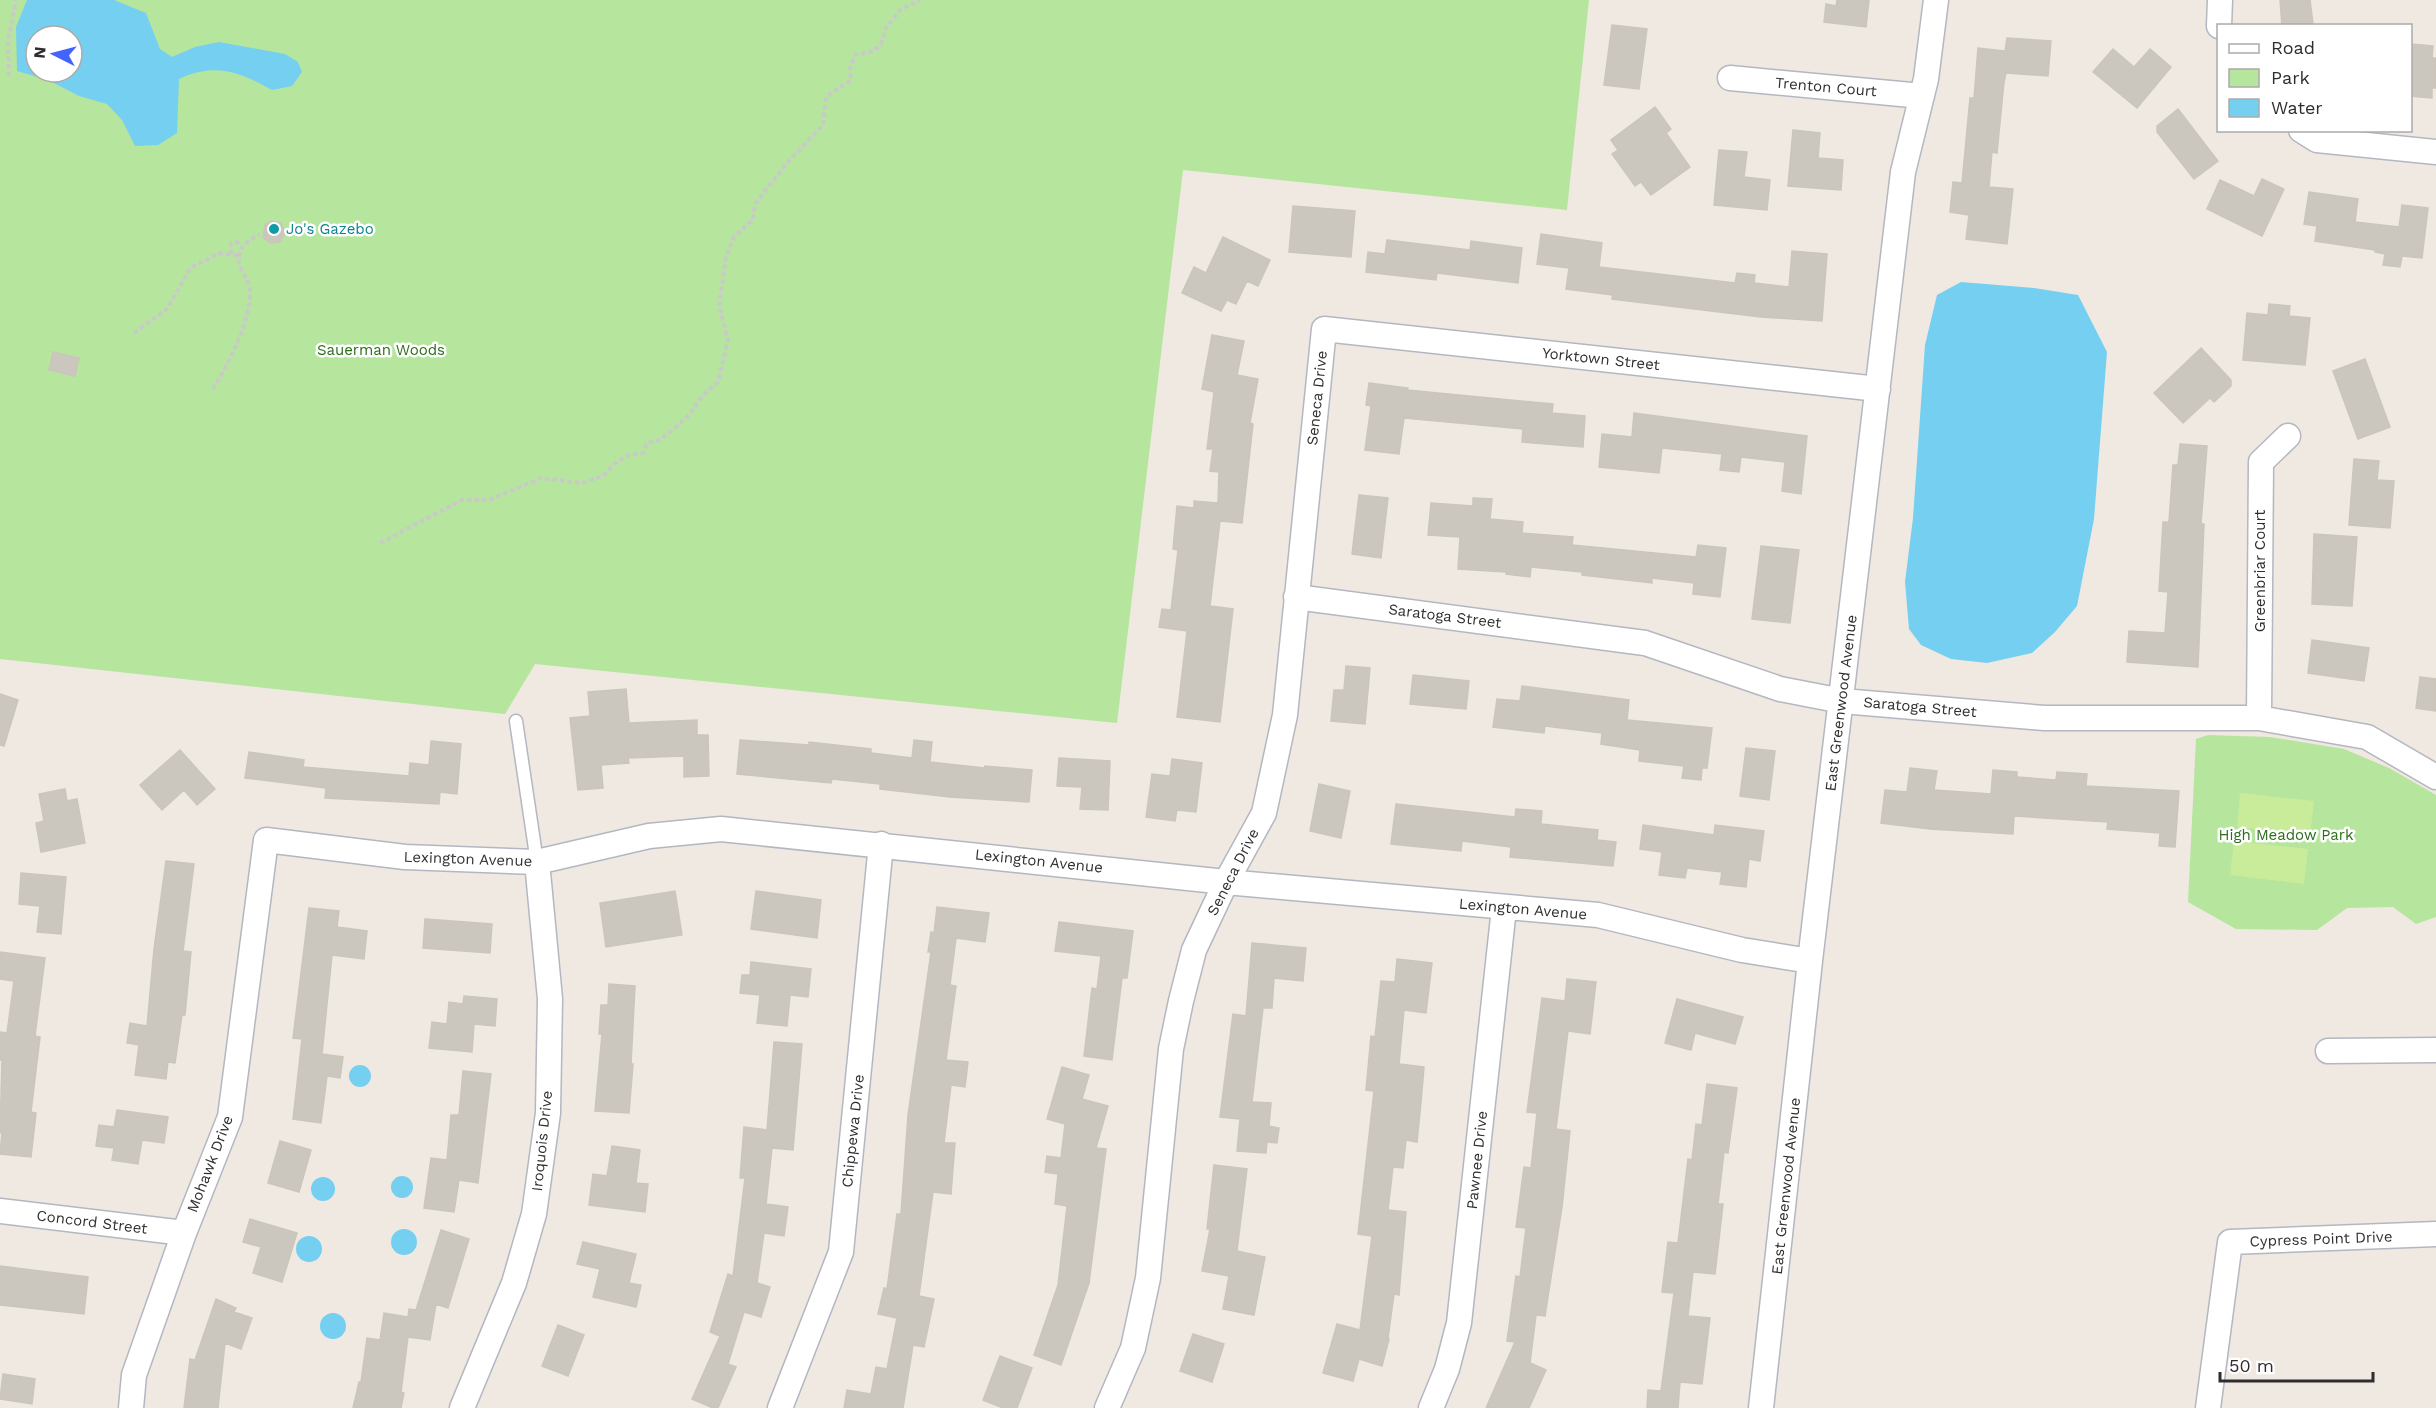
<svg xmlns="http://www.w3.org/2000/svg" width="2436" height="1408" font-family="'Work Sans',sans-serif">
<style>
.green{fill:#b6e59e;fill-rule:evenodd}
.pitch{fill:#c9ec9a}
.water{fill:#75cff0;fill-rule:evenodd}
.building{fill:#cbc7bf;stroke:#cbc5ba;stroke-width:1.5}
.lines{fill:none;stroke-linecap:round;stroke-linejoin:round}
.lane-casing{stroke:#b4b7c1;stroke-width:15}
.street-casing{stroke:#b4b7c1;stroke-width:27}
.path{stroke:#c9c9c9;stroke-width:4;stroke-dasharray:4.5 3;stroke-linecap:butt}
.lane{stroke:#fff;stroke-width:12}
.street{stroke:#fff;stroke-width:24}
.culture-dot{fill:#0f9aa8;stroke:#fff;stroke-width:2}
.labels{text-anchor:middle;stroke-width:5;stroke-linejoin:round;paint-order:stroke}
.street-label{font-size:15px;fill:#2e2e2e;stroke:#fff}
.culture-label{font-size:15px;fill:#0d838f;stroke:#fff;text-anchor:start}
.park-label{font-size:15px;fill:#2c6e1b;stroke:#fff}
</style>
<rect width="100%" height="100%" fill="#efe9e1"/>
<path class="green" d="M 0,0 L 1589,0 L 1567,210 L 1183,170 L 1117,723 L 535,664 L 505,714 L 0,659 ZM 36,36 L 72,36 L 72,72 L 36,72 Z
M 2208,735 L 2270,737 L 2344,749 L 2389,768 L 2436,795 L 2436,917 L 2416,924 L 2393,907 L 2347,908 L 2317,930 L 2236,929 L 2188,902 L 2196,739 Z"/>
<path class="pitch" d="M 2240,793 L 2314,801 L 2310,835 L 2237,827 Z
M 2234,841 L 2308,849 L 2304,884 L 2230,875 Z"/>
<path class="water" d="M 27,0 L 114,0 L 146,13 L 160,49 L 172,57 L 195,47 L 219,42 L 285,54 L 298,62 L 302,72 L 292,86 L 272,90 C 240,72 215,62 179,79 L 177,133 L 158,145 L 135,146 L 122,120 L 107,104 L 79,96 L 48,80 L 17,71 L 16,27 ZM 36,36 L 72,36 L 72,72 L 36,72 Z
M 1961,282 L 2034,288 L 2078,295 L 2107,352 L 2094,519 L 2077,606 L 2055,632 L 2032,653 L 1987,663 L 1951,659 L 1921,645 L 1909,629 L 1905,582 L 1913,518 L 1925,345 L 1937,295 Z
M349 1076a11 11 0 1 1 22 0a11 11 0 1 1-22 0Z
M391 1187a11 11 0 1 1 22 0a11 11 0 1 1-22 0Z
M311 1189a12 12 0 1 1 24 0a12 12 0 1 1-24 0Z
M391 1242a13 13 0 1 1 26 0a13 13 0 1 1-26 0Z
M296 1249a13 13 0 1 1 26 0a13 13 0 1 1-26 0Z
M320 1326a13 13 0 1 1 26 0a13 13 0 1 1-26 0Z"/>
<path class="building" d="M 1837,0 L 1869,0 L 1866,27 L 1824,22 L 1826,4 L 1836,6 Z
M 2280,0 L 2310,0 L 2313,24 L 2282,26 Z
M 1612,25 L 1647,29 L 1639,89 L 1604,85 Z
M 2007,38 L 2051,41 L 2048,76 L 2006,73 L 2004,82 L 1997,153 L 1992,152 L 1989,187 L 2013,189 L 2007,244 L 1966,239 L 1969,215 L 1950,212 L 1953,182 L 1962,183 L 1970,98 L 1974,98 L 1978,48 L 2005,51 Z
M 2410,44 L 2433,46 L 2432,58 L 2436,58 L 2436,88 L 2432,88 L 2432,98 L 2410,96 Z
M 2113,49 L 2134,67 L 2150,49 L 2171,67 L 2137,108 L 2093,72 Z
M 1655,107 L 1671,129 L 1666,133 L 1690,167 L 1651,195 L 1641,182 L 1635,186 L 1612,154 L 1618,150 L 1611,140 Z
M 2178,109 L 2218,161 L 2194,179 L 2157,132 L 2157,126 Z
M 1793,130 L 1820,133 L 1818,158 L 1843,160 L 1841,190 L 1788,186 Z
M 1719,150 L 1747,152 L 1744,177 L 1770,180 L 1767,210 L 1714,205 Z
M 2262,179 L 2284,189 L 2262,236 L 2207,209 L 2220,180 L 2254,196 Z
M 2309,192 L 2358,199 L 2355,222 L 2399,227 L 2402,205 L 2428,208 L 2422,258 L 2402,256 L 2400,267 L 2383,265 L 2385,254 L 2375,252 L 2375,250 L 2315,241 L 2317,226 L 2304,224 Z
M 1293,206 L 1355,211 L 1351,257 L 1289,252 Z
M 271,221 L 281,223 L 285,233 L 280,242 L 271,243 L 263,238 L 265,225 Z
M 1541,234 L 1602,243 L 1599,267 L 1735,283 L 1737,273 L 1755,275 L 1754,283 L 1789,287 L 1792,251 L 1827,254 L 1822,321 L 1761,317 L 1612,299 L 1613,295 L 1566,289 L 1569,268 L 1537,264 Z
M 1223,237 L 1270,260 L 1258,286 L 1247,281 L 1236,304 L 1227,300 L 1221,311 L 1182,293 L 1194,267 L 1206,273 Z
M 1387,240 L 1470,250 L 1471,241 L 1522,248 L 1518,283 L 1437,273 L 1436,280 L 1366,272 L 1368,252 L 1385,254 Z
M 2269,304 L 2290,306 L 2289,316 L 2310,318 L 2305,365 L 2243,360 L 2247,313 L 2268,315 Z
M 1212,335 L 1244,341 L 1237,375 L 1258,379 L 1250,423 L 1253,424 L 1242,523 L 1220,521 L 1210,606 L 1233,609 L 1220,722 L 1177,717 L 1187,631 L 1159,627 L 1162,609 L 1171,610 L 1178,550 L 1173,549 L 1177,506 L 1194,508 L 1194,501 L 1218,503 L 1219,472 L 1210,471 L 1213,449 L 1207,449 L 1214,392 L 1202,389 Z
M 2201,348 L 2231,380 L 2231,386 L 2214,402 L 2210,398 L 2183,423 L 2154,393 Z
M 53,352 L 79,358 L 75,376 L 49,370 Z
M 2365,359 L 2390,427 L 2358,439 L 2333,371 Z
M 1369,383 L 1408,388 L 1407,390 L 1553,404 L 1552,413 L 1585,416 L 1583,447 L 1522,442 L 1523,429 L 1404,418 L 1399,454 L 1365,450 L 1371,406 L 1366,405 Z
M 1634,413 L 1807,436 L 1801,494 L 1782,491 L 1785,462 L 1741,457 L 1739,472 L 1720,470 L 1722,454 L 1662,448 L 1659,473 L 1599,467 L 1602,434 L 1632,437 Z
M 2180,444 L 2207,446 L 2201,524 L 2204,524 L 2198,667 L 2127,662 L 2129,631 L 2165,633 L 2168,592 L 2159,591 L 2163,522 L 2169,522 L 2173,465 L 2178,465 Z
M 2354,459 L 2379,461 L 2377,480 L 2394,481 L 2390,528 L 2349,525 Z
M 1359,495 L 1388,498 L 1381,558 L 1352,554 Z
M 1473,498 L 1492,499 L 1490,519 L 1523,522 L 1522,533 L 1573,537 L 1572,545 L 1696,557 L 1698,545 L 1726,548 L 1720,597 L 1693,594 L 1694,583 L 1652,578 L 1652,583 L 1582,575 L 1582,572 L 1531,567 L 1530,577 L 1506,574 L 1506,572 L 1458,569 L 1460,537 L 1428,535 L 1431,503 L 1473,506 Z
M 2314,534 L 2357,537 L 2352,606 L 2312,604 Z
M 1761,546 L 1799,550 L 1790,623 L 1752,619 Z
M 2312,640 L 2369,648 L 2364,681 L 2308,673 Z
M 1346,666 L 1370,668 L 1365,724 L 1331,721 L 1334,690 L 1344,690 Z
M 1413,675 L 1469,681 L 1466,709 L 1410,704 Z
M 2420,677 L 2436,679 L 2436,711 L 2416,708 Z
M 1522,686 L 1629,700 L 1627,720 L 1712,728 L 1707,768 L 1702,768 L 1701,780 L 1682,778 L 1684,766 L 1639,761 L 1640,750 L 1601,744 L 1602,733 L 1545,726 L 1544,733 L 1493,727 L 1497,699 L 1520,701 Z
M 626,689 L 629,723 L 697,720 L 697,735 L 708,735 L 709,776 L 684,777 L 684,756 L 628,758 L 629,763 L 601,765 L 603,788 L 578,790 L 570,718 L 590,716 L 588,692 Z
M 0,694 L 18,700 L 4,746 L 0,745 Z
M 740,740 L 809,745 L 809,742 L 871,749 L 871,753 L 912,758 L 914,740 L 932,742 L 930,762 L 984,768 L 985,766 L 1032,770 L 1029,802 L 950,797 L 880,789 L 880,784 L 832,779 L 831,783 L 737,774 Z
M 431,741 L 461,744 L 457,794 L 440,792 L 439,804 L 325,798 L 326,788 L 245,778 L 249,752 L 304,760 L 303,767 L 409,776 L 410,763 L 429,765 Z
M 1746,748 L 1775,751 L 1769,800 L 1740,796 Z
M 180,750 L 215,789 L 197,805 L 184,790 L 162,810 L 140,785 Z
M 1059,758 L 1110,761 L 1108,810 L 1080,809 L 1082,787 L 1057,786 Z
M 1172,759 L 1202,763 L 1196,812 L 1177,810 L 1175,821 L 1146,817 L 1152,774 L 1170,776 Z
M 1910,768 L 1937,771 L 1934,790 L 1991,794 L 1993,770 L 2017,772 L 2017,777 L 2056,780 L 2057,772 L 2087,774 L 2086,786 L 2179,791 L 2175,847 L 2159,846 L 2160,833 L 2107,829 L 2108,822 L 2014,816 L 2013,834 L 1930,829 L 1881,823 L 1885,790 L 1907,792 Z
M 1319,784 L 1350,791 L 1341,838 L 1310,831 Z
M 65,789 L 67,801 L 77,799 L 85,843 L 41,852 L 36,823 L 44,821 L 39,794 Z
M 1396,804 L 1515,817 L 1516,809 L 1542,811 L 1541,824 L 1598,830 L 1597,840 L 1616,842 L 1613,866 L 1510,857 L 1511,847 L 1462,841 L 1461,851 L 1391,844 Z
M 1643,825 L 1714,835 L 1715,825 L 1764,831 L 1760,861 L 1749,859 L 1746,887 L 1720,884 L 1722,872 L 1687,868 L 1685,878 L 1659,875 L 1662,852 L 1640,849 Z
M 166,861 L 194,864 L 183,951 L 191,952 L 185,1015 L 182,1015 L 175,1063 L 168,1062 L 166,1079 L 135,1075 L 139,1045 L 127,1043 L 130,1023 L 147,1026 L 154,949 Z
M 21,873 L 66,877 L 61,934 L 37,932 L 40,906 L 19,904 Z
M 675,891 L 682,935 L 606,947 L 600,903 Z
M 756,891 L 821,900 L 817,938 L 751,929 Z
M 937,907 L 989,913 L 985,942 L 956,938 L 950,985 L 956,986 L 946,1060 L 968,1062 L 965,1087 L 951,1085 L 944,1143 L 955,1143 L 951,1194 L 933,1192 L 919,1296 L 934,1299 L 924,1347 L 913,1345 L 903,1408 L 844,1408 L 847,1390 L 871,1394 L 876,1367 L 887,1369 L 897,1318 L 878,1314 L 884,1288 L 887,1289 L 897,1214 L 901,1214 L 908,1115 L 931,952 L 928,952 L 931,932 L 934,933 Z
M 309,908 L 339,911 L 337,927 L 367,931 L 364,959 L 332,955 L 322,1054 L 343,1057 L 340,1078 L 327,1076 L 321,1123 L 293,1119 L 302,1039 L 293,1038 Z
M 425,919 L 492,924 L 490,953 L 423,948 Z
M 1059,922 L 1133,931 L 1127,978 L 1122,978 L 1112,1060 L 1084,1056 L 1092,988 L 1097,989 L 1101,956 L 1055,951 Z
M 1252,943 L 1306,948 L 1303,981 L 1274,978 L 1272,1008 L 1263,1008 L 1252,1102 L 1271,1103 L 1269,1126 L 1279,1128 L 1277,1143 L 1267,1142 L 1266,1153 L 1237,1151 L 1240,1119 L 1220,1117 L 1233,1014 L 1246,1016 Z
M 0,952 L 45,958 L 35,1036 L 40,1037 L 31,1112 L 36,1113 L 31,1157 L 0,1154 L 2,1133 L 0,1133 L 2,1060 L 0,1060 L 0,1032 L 7,1033 L 14,981 L 0,979 Z
M 1397,959 L 1432,963 L 1426,1013 L 1404,1010 L 1399,1064 L 1424,1067 L 1421,1102 L 1417,1142 L 1406,1140 L 1403,1168 L 1393,1167 L 1388,1210 L 1406,1212 L 1399,1295 L 1394,1294 L 1388,1338 L 1389,1339 L 1382,1366 L 1359,1359 L 1353,1381 L 1323,1373 L 1337,1324 L 1360,1330 L 1372,1236 L 1358,1234 L 1374,1091 L 1366,1090 L 1371,1036 L 1375,1037 L 1381,981 L 1395,982 Z
M 751,962 L 811,969 L 808,997 L 790,995 L 787,1026 L 757,1023 L 760,995 L 740,993 L 742,975 L 750,975 Z
M 1567,979 L 1596,982 L 1590,1034 L 1568,1031 L 1556,1129 L 1570,1131 L 1562,1207 L 1545,1316 L 1536,1315 L 1530,1363 L 1546,1370 L 1529,1408 L 1486,1408 L 1515,1342 L 1507,1341 L 1516,1276 L 1520,1277 L 1526,1228 L 1516,1227 L 1524,1167 L 1531,1168 L 1537,1113 L 1527,1112 L 1542,998 L 1565,1001 Z
M 609,984 L 635,986 L 631,1064 L 633,1064 L 629,1113 L 595,1111 L 602,1034 L 599,1034 L 601,1005 L 608,1005 Z
M 464,996 L 497,999 L 495,1026 L 474,1024 L 472,1052 L 429,1048 L 432,1022 L 447,1024 L 449,1002 L 463,1004 Z
M 1677,999 L 1743,1017 L 1735,1044 L 1695,1033 L 1691,1050 L 1665,1043 Z
M 774,1042 L 802,1044 L 793,1150 L 772,1148 L 766,1204 L 788,1207 L 784,1236 L 764,1233 L 757,1283 L 770,1287 L 761,1317 L 744,1312 L 728,1364 L 736,1367 L 718,1408 L 713,1408 L 692,1399 L 720,1336 L 710,1332 L 728,1274 L 733,1276 L 745,1178 L 740,1178 L 744,1127 L 767,1130 Z
M 1062,1067 L 1089,1075 L 1082,1099 L 1108,1106 L 1096,1148 L 1106,1149 L 1089,1283 L 1061,1365 L 1034,1355 L 1058,1285 L 1067,1206 L 1055,1204 L 1058,1174 L 1045,1172 L 1047,1156 L 1061,1158 L 1065,1124 L 1047,1119 Z
M 463,1071 L 491,1074 L 478,1183 L 459,1180 L 454,1212 L 424,1208 L 431,1158 L 447,1160 L 451,1115 L 459,1115 Z
M 1707,1084 L 1737,1088 L 1728,1153 L 1724,1152 L 1718,1204 L 1723,1204 L 1715,1274 L 1693,1272 L 1688,1316 L 1710,1318 L 1702,1384 L 1680,1382 L 1678,1408 L 1647,1408 L 1648,1390 L 1661,1391 L 1674,1293 L 1662,1292 L 1668,1242 L 1678,1243 L 1688,1159 L 1692,1160 L 1696,1124 L 1702,1125 Z
M 117,1110 L 168,1117 L 164,1143 L 142,1140 L 138,1164 L 112,1160 L 114,1148 L 96,1146 L 99,1125 L 114,1127 Z
M 280,1141 L 311,1150 L 299,1192 L 268,1183 Z
M 612,1146 L 640,1150 L 636,1183 L 648,1184 L 645,1212 L 589,1205 L 593,1174 L 607,1176 Z
M 1214,1165 L 1247,1169 L 1237,1251 L 1265,1257 L 1254,1315 L 1223,1309 L 1229,1276 L 1202,1271 L 1210,1229 L 1207,1229 Z
M 250,1219 L 297,1233 L 282,1282 L 253,1273 L 261,1247 L 243,1242 Z
M 441,1230 L 469,1239 L 448,1308 L 436,1304 L 430,1340 L 408,1337 L 401,1392 L 404,1393 L 401,1408 L 353,1408 L 359,1382 L 361,1382 L 367,1338 L 380,1340 L 384,1313 L 408,1317 L 409,1309 L 416,1310 Z
M 583,1242 L 636,1254 L 629,1283 L 641,1285 L 636,1307 L 593,1297 L 600,1269 L 577,1264 Z
M 0,1266 L 88,1277 L 84,1314 L 0,1305 Z
M 216,1299 L 236,1308 L 234,1312 L 252,1318 L 241,1349 L 225,1343 L 218,1408 L 184,1408 L 190,1359 L 195,1360 Z
M 558,1325 L 584,1335 L 568,1376 L 542,1366 Z
M 1193,1334 L 1224,1344 L 1212,1382 L 1180,1371 Z
M 1000,1356 L 1032,1368 L 1017,1408 L 1003,1408 L 983,1400 Z
M 3,1374 L 35,1379 L 32,1404 L 0,1399 Z"/>
<g class="lines">
<g class="lane-casing">
<path id="lane" d="M 516,721 L 537,862"/>
</g>
<g class="street-casing">
<path id="street" d="M 2219,26 L 2220,0
M 1730,78 L 1922,96
M 2301,130 L 2317,140 L 2436,152
M 1296,597 L 1645,643 L 1780,689 L 1842,701 L 2044,718 L 2259,718 L 2367,737 L 2436,777
M 2259,718 L 2261,462 L 2288,436
M 2328,1051 L 2436,1050
M 0,1211 L 184,1233
M 131,1408 L 134,1375 L 184,1233 L 230,1117 L 266,840 L 405,857 L 537,862 L 649,836 L 721,829 L 1226,882 L 1598,915 L 1742,950 L 1810,961
M 462,1408 L 514,1283 L 534,1214 L 548,1113 L 550,999 L 537,862
M 780,1408 L 841,1252 L 881,844
M 1107,1408 L 1133,1348 L 1148,1278 L 1171,1049 L 1181,1001 L 1194,950 L 1226,882 L 1264,813 L 1285,715 L 1324,329 L 1878,389
M 1431,1408 L 1447,1369 L 1459,1323 L 1504,908
M 1761,1408 L 1810,961 L 1903,172 L 1926,79 L 1936,0
M 2208,1408 L 2230,1242 L 2436,1234"/>
</g>
<path class="path" d="M 9,76 L 8,42 L 16,0
M 231,254 L 231,243 L 237,242 L 242,245
M 134,333 L 167,309 L 191,267 L 209,259 L 218,253 L 239,256
M 213,389 C 228,365 252,319 250,290 C 249,278 237,270 239,256 C 240,244 251,240 260,234
M 380,543 L 462,500 L 489,500 L 541,478 L 582,483 L 603,476 L 614,464 L 629,455 L 643,453 L 647,443 L 660,440 L 675,428 L 689,415 L 703,395 L 718,382 L 728,340 L 719,306 L 726,257 L 734,237 L 753,220 L 755,204 L 787,163 L 823,125 L 826,97 L 851,80 L 850,69 L 855,55 L 874,51 L 881,44 L 886,28 L 900,10 L 920,0"/>
<use href="#lane" class="lane"/>
<use href="#street" class="street"/>
</g>
<circle class="culture-dot" cx="274" cy="229" r="6"/>
<g class="labels">
<g class="street-label">
<text transform="translate(1826 87) rotate(5)" y="5">Trenton Court</text>
<text transform="translate(1601 359) rotate(6)" y="5">Yorktown Street</text>
<text transform="translate(1317 398) rotate(-84)" y="5">Seneca Drive</text>
<text transform="translate(2260 571) rotate(-90)" y="5">Greenbriar Court</text>
<text transform="translate(1445 616) rotate(7)" y="5">Saratoga Street</text>
<text transform="translate(1841 703) rotate(-83)" y="5">East Greenwood Avenue</text>
<text transform="translate(1920 707) rotate(5)" y="5">Saratoga Street</text>
<text transform="translate(468 859) rotate(2)" y="5">Lexington Avenue</text>
<text transform="translate(1039 861) rotate(6)" y="5">Lexington Avenue</text>
<text transform="translate(1233 872) rotate(-63)" y="5">Seneca Drive</text>
<text transform="translate(1523 909) rotate(5)" y="5">Lexington Avenue</text>
<text transform="translate(853 1131) rotate(-84)" y="5">Chippewa Drive</text>
<text transform="translate(542 1141) rotate(-84)" y="5">Iroquois Drive</text>
<text transform="translate(1477 1160) rotate(-84)" y="5">Pawnee Drive</text>
<text transform="translate(210 1164) rotate(-69)" y="5">Mohawk Drive</text>
<text transform="translate(1786 1186) rotate(-84)" y="5">East Greenwood Avenue</text>
<text transform="translate(92 1222) rotate(7)" y="5">Concord Street</text>
<text transform="translate(2321 1239) rotate(-2)" y="5">Cypress Point Drive</text>
</g>
<g class="culture-label">
<text x="286" y="234">Jo's Gazebo</text>
</g>
<g class="park-label">
<text x="381" y="355">Sauerman Woods</text>
<text x="2286" y="840">High Meadow Park</text>
</g>
</g>
<rect x="2217" y="24" width="195" height="108" fill="#ffffff" stroke="#ababab" stroke-width="1.5"/>
<rect x="2229" y="44" width="30" height="9" fill="#ffffff" stroke="#ababab" stroke-width="1.5"/>
<text x="2271" y="54" font-size="18" fill="#2e2e2e">Road</text>
<rect x="2229" y="69" width="30" height="18" fill="#b6e59e" stroke="#ababab" stroke-width="1.5"/>
<text x="2271" y="84" font-size="18" fill="#2e2e2e">Park</text>
<rect x="2229" y="99" width="30" height="18" fill="#75cff0" stroke="#ababab" stroke-width="1.5"/>
<text x="2271" y="114" font-size="18" fill="#2e2e2e">Water</text>
<g transform="translate(54 54) rotate(276)"><circle r="28" fill="#ffffff" stroke="#ababab" stroke-width="1.5"/>
<path d="M0-4.5L10 22L0 15L-10 22Z" fill="#4264fb"/>
<text y="-9" font-size="16" font-weight="bold" text-anchor="middle" fill="#2e2e2e">N</text>
</g>
<path d="M2220 1372v9h153v-9" fill="none" stroke="#2e2e2e" stroke-width="3"/>
<text x="2229" y="1372" font-size="18" fill="#2e2e2e" stroke="#ffffff" stroke-width="4.5" paint-order="stroke">50 m</text>
</svg>
